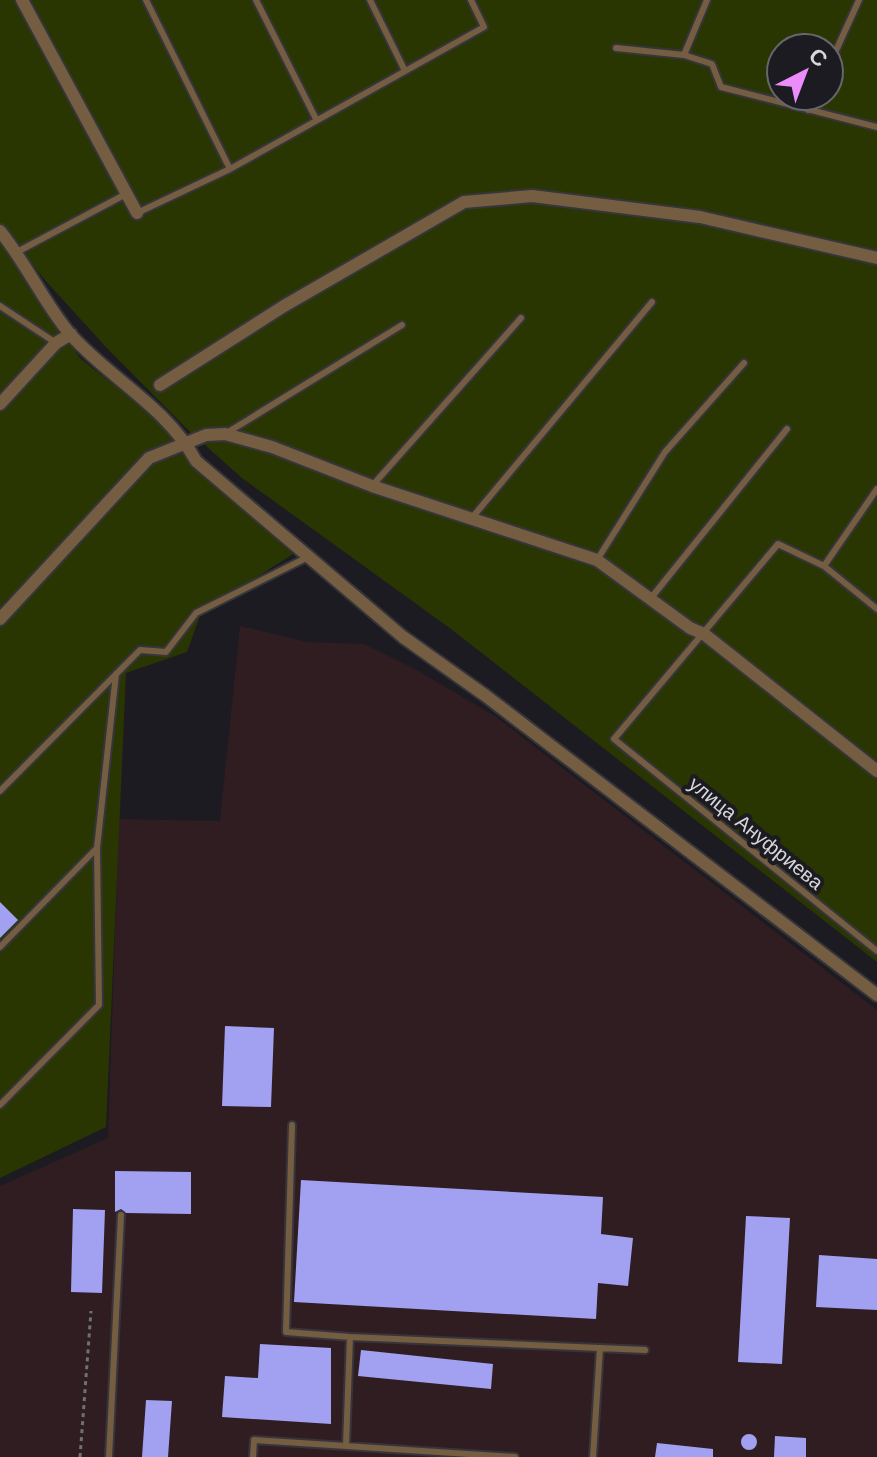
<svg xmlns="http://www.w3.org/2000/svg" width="877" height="1457" font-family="'DM Sans',sans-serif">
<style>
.industrial{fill:#301d21}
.green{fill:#2a3601;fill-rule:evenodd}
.building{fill:#a2a0f1}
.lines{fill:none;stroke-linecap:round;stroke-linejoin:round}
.lane-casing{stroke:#36353b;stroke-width:10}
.street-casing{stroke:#36353b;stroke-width:16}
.path{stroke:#707075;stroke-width:3;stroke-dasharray:4 4;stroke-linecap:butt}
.lane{stroke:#755d41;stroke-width:6}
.street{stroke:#755d41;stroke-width:12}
.labels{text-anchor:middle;stroke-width:8;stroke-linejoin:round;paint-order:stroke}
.street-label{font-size:20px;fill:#d7d7db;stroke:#1c1b21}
</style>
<rect width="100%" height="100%" fill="#1c1b21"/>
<path class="industrial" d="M 240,626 L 307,642 L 364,644 L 415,669 L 496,717 L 877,1010 L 877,1457 L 0,1457 L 0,1186 L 108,1138 L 119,819 L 220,821 Z"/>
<path class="green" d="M 0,0 L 877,0 L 877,962 L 451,629 L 242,478 L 186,428 L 104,345 L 44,279 L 0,224 ZM 781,48 L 829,48 L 829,96 L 781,96 Z
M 0,243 L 80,358 L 165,426 L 189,461 L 293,554 L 201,613 L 187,652 L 126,673 L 106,1127 L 0,1178 Z"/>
<path class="building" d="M 0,902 L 18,920 L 0,938 Z
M 225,1026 L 274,1028 L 271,1107 L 222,1106 Z
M 115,1171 L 191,1172 L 191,1214 L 126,1213 L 121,1209 L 115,1212 Z
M 301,1180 L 603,1197 L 601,1234 L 633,1238 L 628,1286 L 598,1283 L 596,1319 L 294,1302 Z
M 73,1209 L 105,1210 L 102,1293 L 71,1292 Z
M 746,1216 L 790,1218 L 782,1364 L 738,1362 Z
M 819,1255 L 877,1259 L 877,1310 L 816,1307 Z
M 260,1344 L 331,1348 L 331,1424 L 222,1417 L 225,1376 L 258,1378 Z
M 361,1350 L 493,1364 L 491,1389 L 358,1376 Z
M 146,1400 L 172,1401 L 168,1457 L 142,1457 Z
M741 1442a8 8 0 1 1 16 0a8 8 0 1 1-16 0Z
M 775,1436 L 806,1438 L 806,1457 L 774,1457 Z
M 657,1443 L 713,1449 L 713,1457 L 655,1457 Z"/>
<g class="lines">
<g class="lane-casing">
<path id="lane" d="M 146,0 L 230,169
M 256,0 L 316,119
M 370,0 L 405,71
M 616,48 L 684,55 L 712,64 L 721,87 L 877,127
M 684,55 L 707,0
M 829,66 L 859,0
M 808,110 L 815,96
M 137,213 L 230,169 L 484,27 L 471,0
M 17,252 L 126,194
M 0,306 L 56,343
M 225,434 L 402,325
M 372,486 L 521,318
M 471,519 L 652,302
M 597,560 L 665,452 L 744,363
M 824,566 L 877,489
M 651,598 L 787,429
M 877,609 L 824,566 L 778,544 L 614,739 L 877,951
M 0,791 L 140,650 L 166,652 L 196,613 L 308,557
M 0,947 L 97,848
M 0,1105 L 99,1005 L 97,848 L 116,674
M 292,1125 L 286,1332 L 350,1337 L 346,1446
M 350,1337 L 645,1350
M 109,1457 L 121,1215
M 253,1457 L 254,1440 L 515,1457
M 593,1457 L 600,1348"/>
</g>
<g class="street-casing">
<path id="street" d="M 22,0 L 137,213
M 0,231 C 26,263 44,303 70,334 C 110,379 166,406 196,461 L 403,637 L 486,696 L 877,995
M 160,385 L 284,306 L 464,202 L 532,196 L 700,217 L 877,258
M 0,404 L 56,343 L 71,334
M 0,619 L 149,458 L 206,435 L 225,434 L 272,447 L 372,486 L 597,560 L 690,628 L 704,634 L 877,771"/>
</g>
<path class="path" d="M 80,1457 L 91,1311"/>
<use href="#lane" class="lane"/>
<use href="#street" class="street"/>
</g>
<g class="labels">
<g class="street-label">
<text transform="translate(756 833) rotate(39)" y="7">улица Ануфриева</text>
</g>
</g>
<g transform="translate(805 72) rotate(42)"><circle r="38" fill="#1c1b21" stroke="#67666b" stroke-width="2"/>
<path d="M0-6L14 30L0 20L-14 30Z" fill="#ec8cfa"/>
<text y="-12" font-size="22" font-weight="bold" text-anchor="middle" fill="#d7d7db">С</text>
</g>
</svg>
